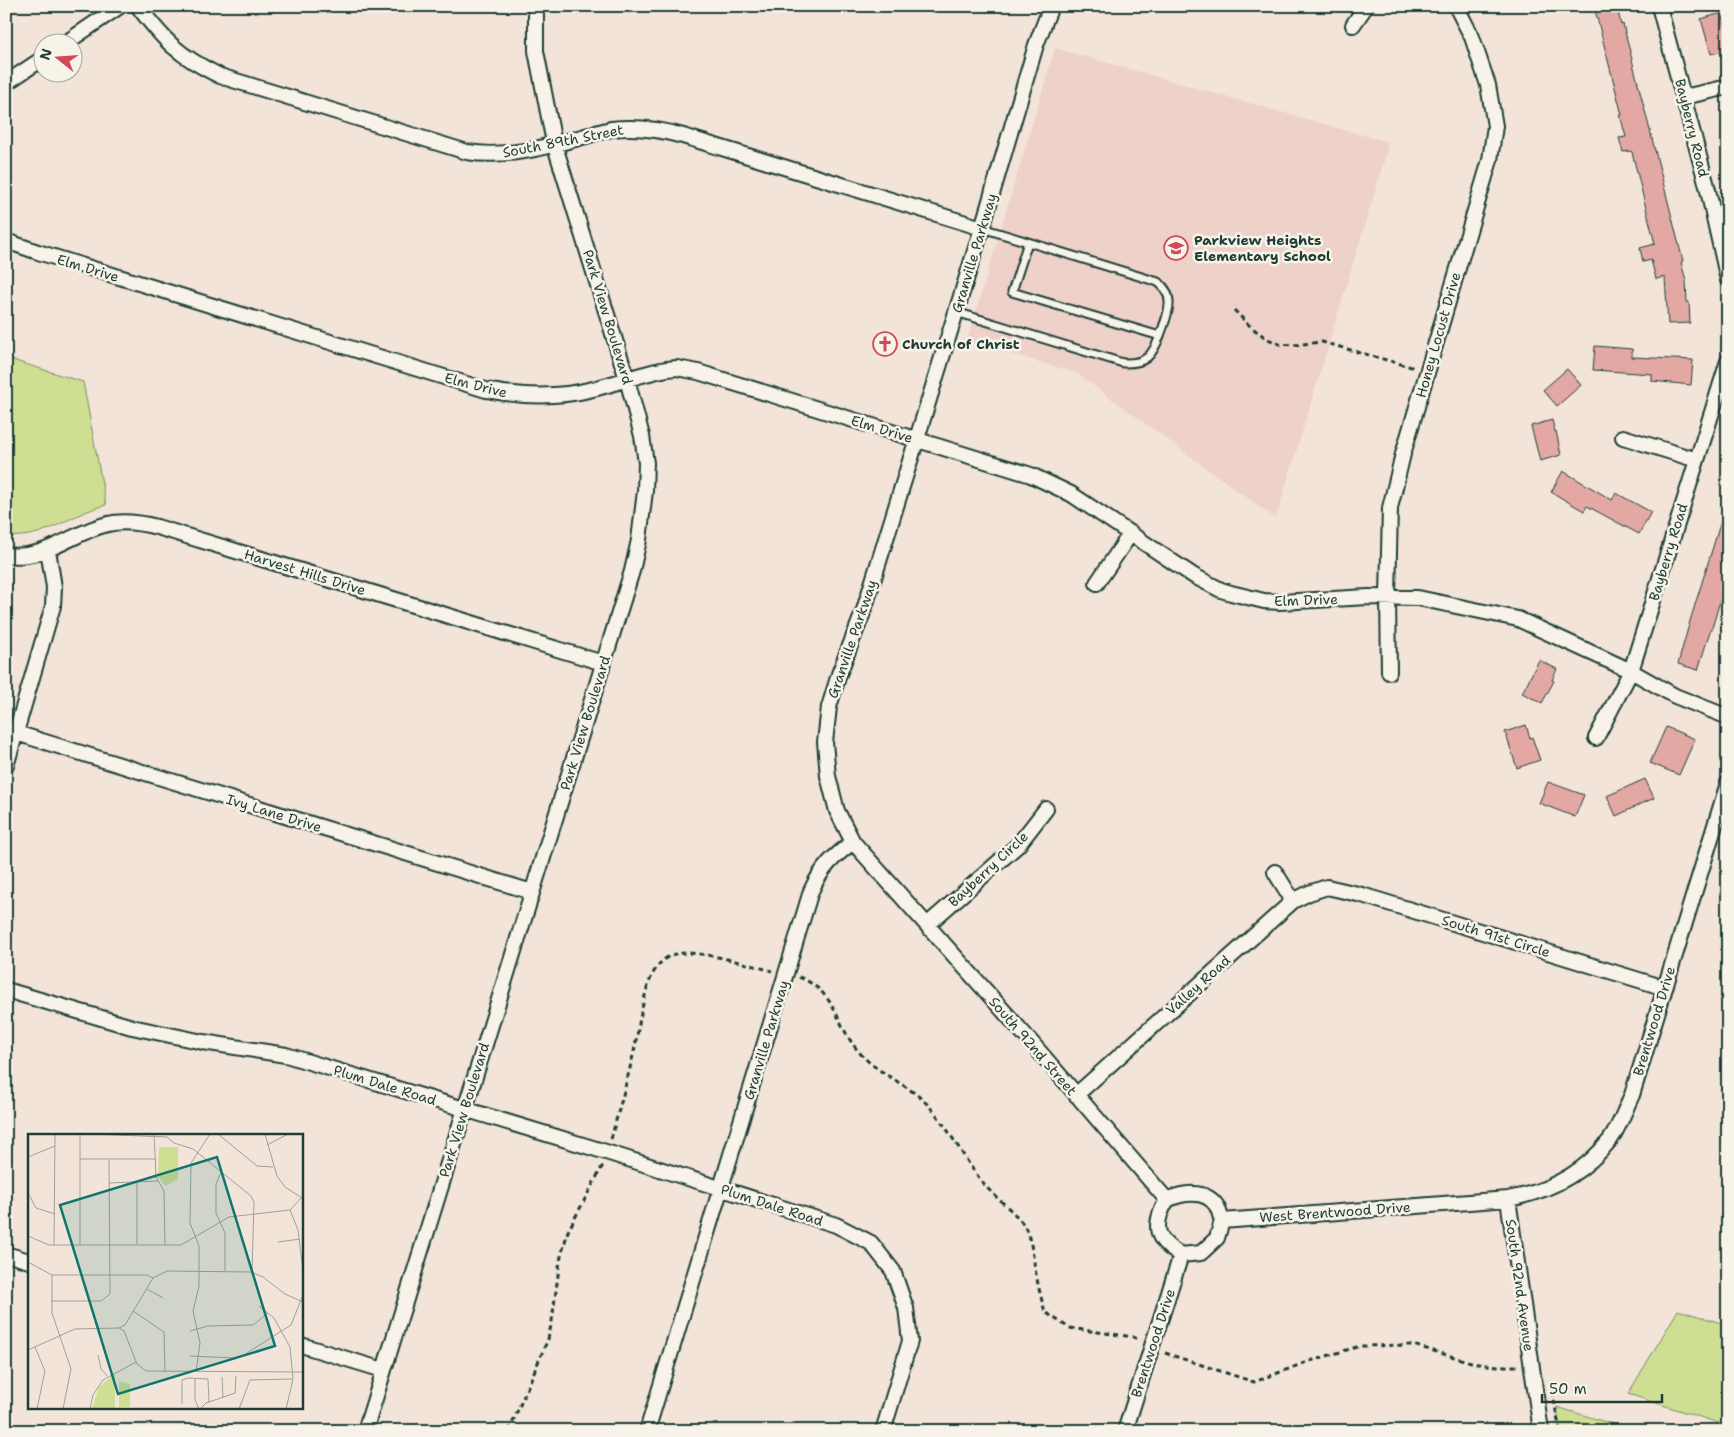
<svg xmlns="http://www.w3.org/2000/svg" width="1734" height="1437" font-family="'Shantell Sans',sans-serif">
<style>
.built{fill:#eed2ca}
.green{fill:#cede92;stroke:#768e63}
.building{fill:#e3a8a4;stroke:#1f3d34}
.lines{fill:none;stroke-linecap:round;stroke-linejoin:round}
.service-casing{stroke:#1f3d34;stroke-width:11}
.minor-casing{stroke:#1f3d34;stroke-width:18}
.path{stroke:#1f3d34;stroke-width:3;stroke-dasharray:5 4;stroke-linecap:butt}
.service{stroke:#f7f3e8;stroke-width:7}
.minor{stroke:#f7f3e8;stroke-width:14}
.labels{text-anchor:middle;stroke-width:5;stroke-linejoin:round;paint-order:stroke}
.street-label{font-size:14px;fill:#1f3d34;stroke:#f7f3e8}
.poi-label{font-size:14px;font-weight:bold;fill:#1f3d34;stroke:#f7f3e8;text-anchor:start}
.inset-road{fill:none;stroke:#9ea198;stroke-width:1}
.view{fill:#0f766e;fill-opacity:0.15;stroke:#0f766e;stroke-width:2.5}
.inset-edge{fill:none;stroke:#1f3d34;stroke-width:2.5}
</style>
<rect width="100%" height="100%" fill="#f3e4da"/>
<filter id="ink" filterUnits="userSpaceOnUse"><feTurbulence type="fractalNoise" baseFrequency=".02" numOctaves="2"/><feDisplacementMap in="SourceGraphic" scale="10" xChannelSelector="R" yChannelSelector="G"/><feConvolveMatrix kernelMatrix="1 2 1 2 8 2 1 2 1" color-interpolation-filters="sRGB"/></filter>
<g filter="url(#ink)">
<path class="built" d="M 1055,48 L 1388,142 L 1386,155 L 1276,519 L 1076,373 L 967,341 Z"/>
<path class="green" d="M 6,358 L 83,382 L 106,505 C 69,514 46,540 6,536 Z
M 1678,1310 L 1728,1325 L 1728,1426 L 1628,1394 Z
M 1557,1407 L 1635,1431 L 1560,1431 Z"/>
<path class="building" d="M 1594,6 L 1617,6 L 1621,25 L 1623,24 L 1683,261 L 1681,262 L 1686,281 L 1687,302 L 1689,302 L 1690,323 L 1668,324 L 1665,277 L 1656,279 L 1651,260 L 1643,262 L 1640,248 L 1655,244 L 1632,152 L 1630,151 L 1623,152 L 1619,138 L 1626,137 L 1620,115 L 1622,115 Z
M 1722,13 L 1728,35 L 1728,50 L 1711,54 L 1701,19 Z
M 1595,346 L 1632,349 L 1632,357 L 1693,360 L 1691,385 L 1652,381 L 1652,374 L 1593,370 Z
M 1567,369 L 1581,385 L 1557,406 L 1543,390 Z
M 1552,420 L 1555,432 L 1556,431 L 1561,455 L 1540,461 L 1531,426 Z
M 1563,471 L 1612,500 L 1616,493 L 1651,512 L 1639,534 L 1587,506 L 1584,511 L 1551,492 Z
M 1725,508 L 1728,508 L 1728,574 L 1712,628 L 1711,628 L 1698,670 L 1678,664 L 1690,621 Z
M 1539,660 L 1557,669 L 1552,680 L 1554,681 L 1542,703 L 1522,693 Z
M 1526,725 L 1530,738 L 1532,737 L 1540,760 L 1517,768 L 1505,732 Z
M 1666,727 L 1695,739 L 1679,775 L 1650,763 Z
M 1645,779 L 1654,798 L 1616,816 L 1607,796 Z
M 1548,782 L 1584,795 L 1575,817 L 1539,803 Z"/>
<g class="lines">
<g class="service-casing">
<path id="service" d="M 982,228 L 1028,242
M 1028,242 L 1158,282 C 1178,297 1166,317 1160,336 L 1012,292 Z
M 956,312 L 1123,363 C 1146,364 1152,356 1160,336"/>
</g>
<g class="minor-casing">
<path id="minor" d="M 138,6 C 165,42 179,56 220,76 L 467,152 C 515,160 565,141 611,129 C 636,126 659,129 683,136 L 982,228
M 1659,6 L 1707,186 L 1728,280
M 1353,25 L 1366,6
M 67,42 L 120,6
M 6,83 L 42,59
M 1684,97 L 1728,87
M 6,241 L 38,252 L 486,390 C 522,397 558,398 593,389 C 618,383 642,373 667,369 L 677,368 L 698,372 L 1031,475 L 1071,494 L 1194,576 L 1221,590 L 1231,593 L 1264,601 L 1280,602 L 1368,597 L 1418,598 L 1518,619 L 1631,671 L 1675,696 L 1728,717
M 1623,437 L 1697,460
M 6,555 C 45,561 72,532 108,524 C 124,520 141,523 157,527 L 603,663
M 1097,583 L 1131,533
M 1389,672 L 1388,597 L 1390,508 L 1403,454 L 1490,160 L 1495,126 L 1488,85 L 1472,37 L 1456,6
M 16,733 L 532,892
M 1596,738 L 1631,671 L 1728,361
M 6,766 L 53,606 L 54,587 L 48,550
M 853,842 L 1025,1035 L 1167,1200
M 1275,872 L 1293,901
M 927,925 L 1018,845 L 1046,809
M 6,990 L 132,1027 L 203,1042 L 286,1055 L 606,1152 L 836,1225 L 871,1243 L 893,1271 L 906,1308 L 910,1341 L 883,1431
M 1076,1095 L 1293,901 L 1309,893 L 1327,887 L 1362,895 L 1665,988
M 1508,1199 L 1541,1431
M 1167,1200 C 1182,1193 1205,1189 1216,1205 C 1219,1209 1220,1216 1222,1221
M 1167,1200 C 1152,1225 1155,1241 1181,1255
M 1222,1221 L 1508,1199 C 1548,1192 1584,1173 1610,1140 C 1619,1128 1625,1109 1632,1095 L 1728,783
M 6,1254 L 29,1261
M 1181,1255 L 1201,1253 L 1217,1238 L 1222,1221
M 301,1345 L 383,1370
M 365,1431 L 632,571 L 639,540 L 645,491 L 646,463 L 642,436 L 627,379 L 554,143 L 536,51 L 536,6
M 647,1431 L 811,891 C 822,867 833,857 853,842 L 837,811 L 828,776 L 825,742 L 829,707 L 839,674 L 864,610 L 982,228 L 1036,45 L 1051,6
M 1125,1431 L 1181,1255"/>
</g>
<path class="path" d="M 1234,310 L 1251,327 L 1266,338 L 1279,344 L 1294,345 L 1322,342 L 1415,368
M 799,977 C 838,993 835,1025 859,1052 C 877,1073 903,1082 923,1100 C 947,1123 962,1157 983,1183 C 993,1196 1018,1214 1025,1227 C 1033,1244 1033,1261 1037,1279 C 1039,1290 1042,1301 1045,1312 L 1069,1328 L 1133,1337 L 1138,1339
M 611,1139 C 619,1109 628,1078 635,1047 C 639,1025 642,1001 650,980 C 654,970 661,959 672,955 C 690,947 752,965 772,971
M 1165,1353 L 1254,1382 L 1307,1362 L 1360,1346 L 1413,1345 L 1478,1364 L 1498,1366 L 1517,1366
M 1552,1391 L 1560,1431
M 509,1431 L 548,1339 L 552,1321 L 560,1260 L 568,1231 L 603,1165"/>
<use href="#service" class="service"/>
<use href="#minor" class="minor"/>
</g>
</g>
<defs>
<g id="school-ring" transform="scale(1.25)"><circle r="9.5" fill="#f7f3e8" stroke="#d1495b" stroke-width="1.5"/><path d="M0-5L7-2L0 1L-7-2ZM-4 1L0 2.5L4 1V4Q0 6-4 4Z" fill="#d1495b"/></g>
<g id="church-ring" transform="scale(1.25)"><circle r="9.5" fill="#f7f3e8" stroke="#d1495b" stroke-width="1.5"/><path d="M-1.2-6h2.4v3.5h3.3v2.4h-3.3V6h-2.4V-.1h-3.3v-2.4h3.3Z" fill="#d1495b"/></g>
</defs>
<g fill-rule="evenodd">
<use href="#school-ring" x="1176" y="248"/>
<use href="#church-ring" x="885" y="344"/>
</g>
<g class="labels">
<g class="street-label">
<text transform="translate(1692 128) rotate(76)" y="5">Bayberry Road</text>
<text transform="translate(563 141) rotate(-11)" y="5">South 89th Street</text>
<text transform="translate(974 253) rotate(-73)" y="5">Granville Parkway</text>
<text transform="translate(88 268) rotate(17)" y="5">Elm Drive</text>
<text transform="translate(608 317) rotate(73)" y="5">Park View Boulevard</text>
<text transform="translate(1438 335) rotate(-74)" y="5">Honey Locust Drive</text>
<text transform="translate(476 385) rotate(14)" y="5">Elm Drive</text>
<text transform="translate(882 429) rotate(17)" y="5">Elm Drive</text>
<text transform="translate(1668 552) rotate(-73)" y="5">Bayberry Road</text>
<text transform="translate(305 572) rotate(17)" y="5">Harvest Hills Drive</text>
<text transform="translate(1306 600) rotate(-2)" y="5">Elm Drive</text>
<text transform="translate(852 639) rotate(-71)" y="5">Granville Parkway</text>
<text transform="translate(585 723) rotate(-73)" y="5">Park View Boulevard</text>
<text transform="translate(274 813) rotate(17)" y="5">Ivy Lane Drive</text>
<text transform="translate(988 869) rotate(-43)" y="5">Bayberry Circle</text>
<text transform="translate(1496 936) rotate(17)" y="5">South 91st Circle</text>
<text transform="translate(1198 985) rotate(-42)" y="5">Valley Road</text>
<text transform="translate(1654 1021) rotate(-73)" y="5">Brentwood Drive</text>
<text transform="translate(766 1040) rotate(-73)" y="5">Granville Parkway</text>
<text transform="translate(1033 1046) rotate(49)" y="5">South 92nd Street</text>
<text transform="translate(385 1085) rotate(17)" y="5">Plum Dale Road</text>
<text transform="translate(464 1110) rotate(-73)" y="5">Park View Boulevard</text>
<text transform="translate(772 1205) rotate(18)" y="5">Plum Dale Road</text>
<text transform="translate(1335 1212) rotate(-4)" y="5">West Brentwood Drive</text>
<text transform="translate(1520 1285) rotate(82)" y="5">South 92nd Avenue</text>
<text transform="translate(1153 1343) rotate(-72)" y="5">Brentwood Drive</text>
</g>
<g class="poi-label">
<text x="1194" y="245">Parkview Heights<tspan x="1194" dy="16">Elementary School</tspan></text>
<text x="902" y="349">Church of Christ</text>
</g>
</g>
<g transform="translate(28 1134)">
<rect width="275" height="275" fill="#f3e4da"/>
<path d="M 131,13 L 150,13 L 150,45 L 137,52 L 130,42 ZM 87,240 L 87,275 L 64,275 L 71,253 ZM 91,247 L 102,250 L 102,273 L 91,273 Z" fill="#cede92"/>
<path class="inset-road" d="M 64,0 L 139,3 L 146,9 L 165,15 L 223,62 L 226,68 L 224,138M 126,0 L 128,43 L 136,57 L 137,111M 190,0 L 229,32 L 245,33M 237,0 L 249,42 L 257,53 L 274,64M 239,11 L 260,0M 0,23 L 27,12M 52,25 L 128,25M 193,38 L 188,50 L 188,79 L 197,99 L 197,137M 81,49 L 130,47M 0,59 L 8,74 L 27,80M 262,76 L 270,96 L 275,137M 0,102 L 21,111 L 153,111 L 201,83 L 262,76 L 275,62M 250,108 L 272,105M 109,110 L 109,49M 26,111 L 27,0M 52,111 L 52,0M 0,128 L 24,141 L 119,141 L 125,144 L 139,137 L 223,138 L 235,143 L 257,160 L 275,168M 24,141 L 24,179 L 43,235 L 35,275M 119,155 L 135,164M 23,167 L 73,167 L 82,160 L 81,26M 231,172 L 246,184 L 262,213 L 265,245 L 258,275M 105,177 L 136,198 L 137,238M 91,194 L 96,197 L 109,230 L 118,237 L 275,238M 91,194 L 97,191 L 125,144M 162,197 L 180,192 L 225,191 L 240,179M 7,213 L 17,237 L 9,275M 0,216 L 47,195 L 91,194M 70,221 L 73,235 L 79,242M 162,222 L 206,224 L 216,221 L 263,191 L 275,161M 168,238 L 172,209 L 165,177 L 171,152 L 171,112 L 162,89 L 163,29 L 182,0M 194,243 L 195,264M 167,245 L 167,266 L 171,275M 154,270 L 154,246 L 160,244 L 180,245 L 181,268M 62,275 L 65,261 L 75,246 L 108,228M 172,275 L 178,269 L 207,259 L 208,242M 211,275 L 222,246 L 264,245"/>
<path class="view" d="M 189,23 L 247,212 L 90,260 L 32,71 Z"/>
<rect width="275" height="275" class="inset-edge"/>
</g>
<rect width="1734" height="1437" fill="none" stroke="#f7f3e8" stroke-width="25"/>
<rect x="12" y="12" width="1709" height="1412" fill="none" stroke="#1f3d34" stroke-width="2" filter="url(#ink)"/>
<g transform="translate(58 58) rotate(287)"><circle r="24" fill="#f7f3e8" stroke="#a1aaa0"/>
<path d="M0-4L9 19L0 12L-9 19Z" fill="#d1495b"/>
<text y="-8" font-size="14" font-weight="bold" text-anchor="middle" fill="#1f3d34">N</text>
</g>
<path d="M1542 1394v8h120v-8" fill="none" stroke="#1f3d34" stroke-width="2.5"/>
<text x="1549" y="1394" font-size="15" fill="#1f3d34" stroke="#f7f3e8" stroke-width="4" paint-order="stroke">50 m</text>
</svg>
